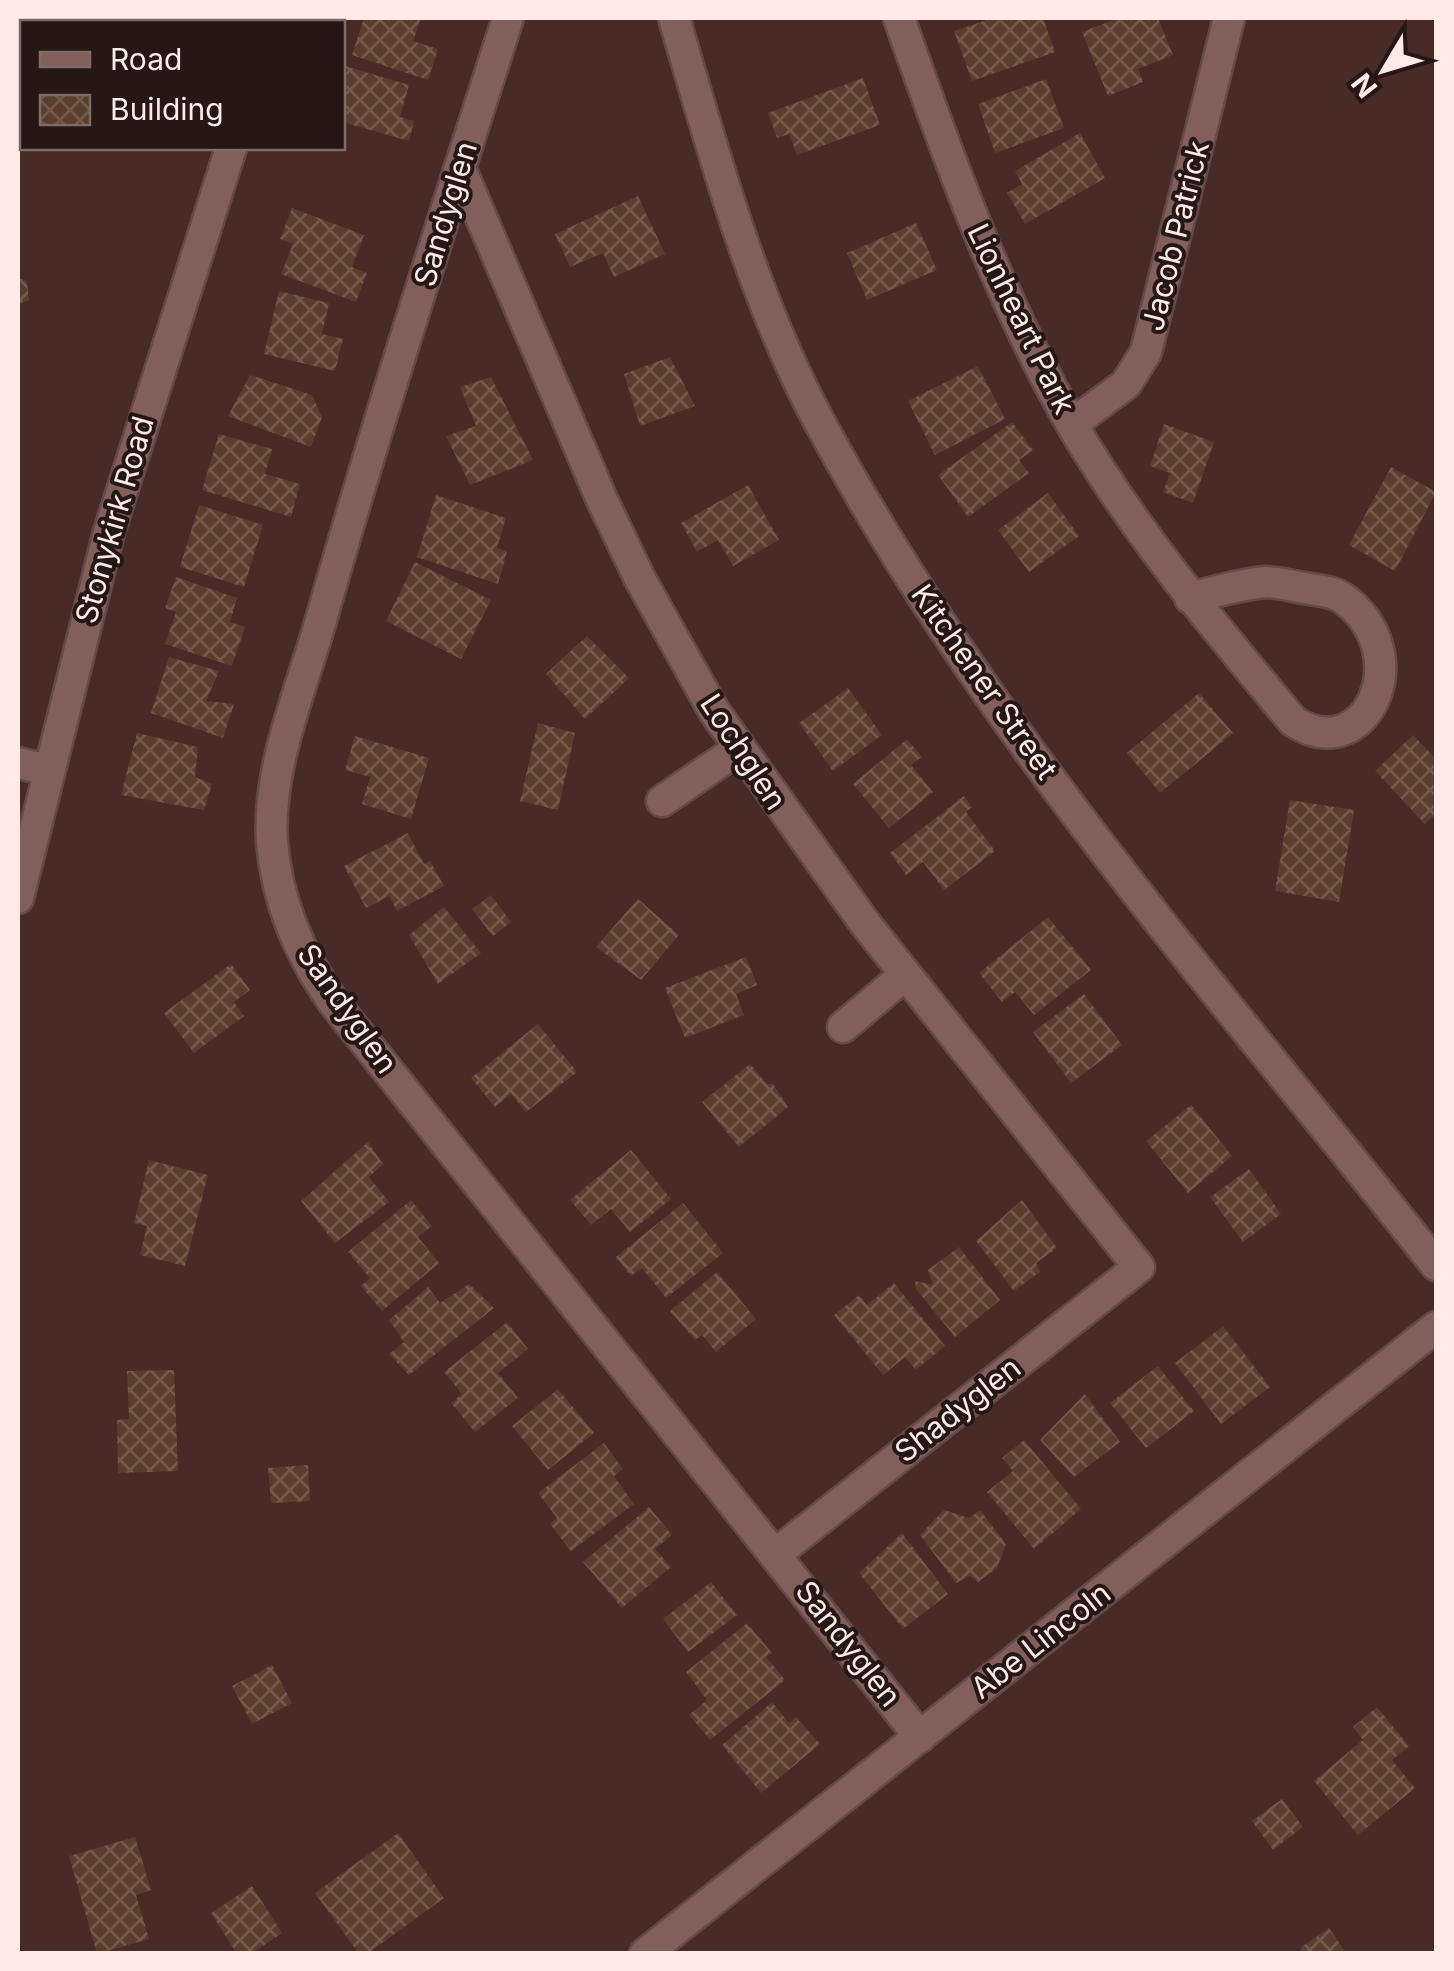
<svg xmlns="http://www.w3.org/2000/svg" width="1454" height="1971" font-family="Inter,sans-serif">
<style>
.building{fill:url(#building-cross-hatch)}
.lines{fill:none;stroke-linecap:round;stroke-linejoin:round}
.minor-casing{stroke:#644947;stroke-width:35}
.minor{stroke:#825f5b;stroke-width:30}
.labels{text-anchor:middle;stroke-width:8;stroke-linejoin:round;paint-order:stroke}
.street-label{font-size:30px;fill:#ffeae7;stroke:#251715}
</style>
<defs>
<pattern id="building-cross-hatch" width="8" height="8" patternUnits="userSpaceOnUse" patternTransform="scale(2.5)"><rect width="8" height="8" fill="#593e2d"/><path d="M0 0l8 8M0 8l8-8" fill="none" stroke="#725a4b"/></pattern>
</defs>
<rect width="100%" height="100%" fill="#482a26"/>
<path class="building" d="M 364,18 L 421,18 L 413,41 L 438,49 L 428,80 L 352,55 Z
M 993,18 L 1043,18 L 1055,52 L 972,81 L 954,31 Z
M 1119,18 L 1158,18 L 1173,55 L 1138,69 L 1143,82 L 1108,96 L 1082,32 Z
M 342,65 L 409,85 L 400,117 L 414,121 L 409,141 L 342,122 Z
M 863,78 L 880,125 L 797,155 L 789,134 L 777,138 L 768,113 Z
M 1046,79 L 1064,128 L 995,153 L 978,104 Z
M 1080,133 L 1105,178 L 1025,224 L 1007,193 L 1022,184 L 1015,171 Z
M 638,196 L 665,254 L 614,277 L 603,253 L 570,267 L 555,234 Z
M 292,208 L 364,235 L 352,267 L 367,273 L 356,302 L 281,274 L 293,244 L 280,239 Z
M 916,223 L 937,270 L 867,300 L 847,253 Z
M 18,278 L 27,281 L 29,300 L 18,304 Z
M 279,291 L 329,303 L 322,334 L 343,339 L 335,371 L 264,354 Z
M 670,357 L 695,406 L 640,426 L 624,374 Z
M 978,366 L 1005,419 L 935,455 L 908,401 Z
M 250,375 L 312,395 L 322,417 L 311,447 L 228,416 Z
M 491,377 L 533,460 L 470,485 L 446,436 L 476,426 L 460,387 Z
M 1012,422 L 1033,450 L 1019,460 L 1029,473 L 968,517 L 938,475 Z
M 1164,424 L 1214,442 L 1193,503 L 1163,492 L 1170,473 L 1150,466 Z
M 219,434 L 272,449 L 265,474 L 300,484 L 291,517 L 202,490 Z
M 1391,467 L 1436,492 L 1395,571 L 1349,545 Z
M 748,485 L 779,540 L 733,566 L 718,540 L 697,552 L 681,523 Z
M 1048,493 L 1079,536 L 1029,572 L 998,530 Z
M 436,495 L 506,518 L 497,548 L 507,552 L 498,584 L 417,557 Z
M 199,505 L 263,525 L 244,587 L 180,567 Z
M 415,562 L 491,600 L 461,659 L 386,621 Z
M 176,577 L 237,598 L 230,622 L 245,627 L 232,666 L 165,644 L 176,612 L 165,608 Z
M 587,636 L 629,678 L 585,719 L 546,674 Z
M 169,657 L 219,671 L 206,701 L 234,704 L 223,738 L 151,713 Z
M 848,688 L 882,735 L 833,771 L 799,723 Z
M 1199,693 L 1233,733 L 1160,793 L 1127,753 Z
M 538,723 L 575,733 L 558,810 L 520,801 Z
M 137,733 L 198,747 L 195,777 L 212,784 L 204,810 L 121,795 Z
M 1413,735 L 1436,759 L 1436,814 L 1425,824 L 1375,771 Z
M 355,736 L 429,758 L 411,819 L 362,804 L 370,777 L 345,770 Z
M 907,739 L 922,757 L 911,765 L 933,792 L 889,828 L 853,784 Z
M 964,796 L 972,807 L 966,812 L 995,851 L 944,890 L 923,862 L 906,875 L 890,853 Z
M 1290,800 L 1354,810 L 1339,902 L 1275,891 Z
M 408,833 L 424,864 L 430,861 L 444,886 L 397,911 L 389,896 L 366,908 L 344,866 Z
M 491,895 L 511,922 L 493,936 L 472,909 Z
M 638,899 L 679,935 L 641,980 L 596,947 Z
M 444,907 L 481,953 L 438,984 L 409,935 Z
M 1048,917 L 1091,970 L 1034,1015 L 1015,992 L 1002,1002 L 979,973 Z
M 746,957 L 757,985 L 736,994 L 744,1015 L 685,1038 L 665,988 Z
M 231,964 L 250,990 L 234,1002 L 244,1016 L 194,1053 L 164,1013 Z
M 1084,994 L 1122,1045 L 1071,1083 L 1033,1032 Z
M 538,1024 L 577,1072 L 526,1112 L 511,1094 L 495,1107 L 471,1078 Z
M 750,1064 L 767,1084 L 773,1084 L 788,1107 L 739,1147 L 702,1102 Z
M 1191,1105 L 1232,1156 L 1188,1193 L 1146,1141 Z
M 368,1142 L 383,1164 L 369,1177 L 389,1202 L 335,1243 L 301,1201 Z
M 631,1150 L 671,1199 L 630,1232 L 611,1209 L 591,1225 L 570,1200 Z
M 149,1160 L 208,1175 L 185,1266 L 140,1255 L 147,1226 L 134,1223 Z
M 1249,1169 L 1281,1214 L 1243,1242 L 1210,1197 Z
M 411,1200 L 432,1226 L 418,1237 L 439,1263 L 382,1311 L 361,1286 L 370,1278 L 348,1252 Z
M 1022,1200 L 1057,1248 L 1036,1263 L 1040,1272 L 1014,1291 L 976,1241 Z
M 683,1203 L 723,1253 L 666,1298 L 642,1268 L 631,1276 L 616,1257 Z
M 959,1247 L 1000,1300 L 955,1337 L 916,1289 L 915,1281 L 933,1285 L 928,1270 Z
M 717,1272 L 756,1319 L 716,1352 L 702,1335 L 695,1340 L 670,1311 Z
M 894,1283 L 945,1346 L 916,1370 L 905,1357 L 883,1375 L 834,1315 L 859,1295 L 867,1305 Z
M 469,1284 L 494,1308 L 409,1375 L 389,1354 L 404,1342 L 389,1320 L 428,1287 L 440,1303 Z
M 507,1322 L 528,1349 L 498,1373 L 518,1398 L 475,1432 L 451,1403 L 462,1394 L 444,1372 Z
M 1223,1326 L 1270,1387 L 1221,1424 L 1175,1363 Z
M 1158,1366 L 1194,1411 L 1146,1448 L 1110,1403 Z
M 174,1370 L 178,1471 L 118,1473 L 117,1420 L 129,1419 L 127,1371 Z
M 558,1389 L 594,1433 L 548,1470 L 512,1426 Z
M 1085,1394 L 1120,1442 L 1074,1477 L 1040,1440 Z
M 1024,1440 L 1081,1509 L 1034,1549 L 987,1492 L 1013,1471 L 1002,1458 Z
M 604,1443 L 623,1469 L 614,1476 L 634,1504 L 571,1551 L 550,1524 L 557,1518 L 538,1493 Z
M 308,1465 L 310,1501 L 271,1503 L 268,1468 Z
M 649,1507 L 672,1535 L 655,1549 L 671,1567 L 622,1608 L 583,1562 Z
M 944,1510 L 969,1518 L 980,1510 L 1006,1544 L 997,1568 L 978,1582 L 970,1576 L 956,1583 L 920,1535 Z
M 902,1533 L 948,1594 L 903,1629 L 859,1573 Z
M 711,1582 L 737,1615 L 688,1652 L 663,1619 Z
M 747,1623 L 772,1653 L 766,1657 L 785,1680 L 710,1740 L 689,1715 L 707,1700 L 686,1672 Z
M 272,1665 L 292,1703 L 252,1724 L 232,1686 Z
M 772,1702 L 789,1723 L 796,1717 L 820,1744 L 761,1793 L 722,1745 Z
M 1377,1707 L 1409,1746 L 1392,1760 L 1415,1788 L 1358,1835 L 1314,1781 L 1363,1740 L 1353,1727 Z
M 1282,1799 L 1303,1827 L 1273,1850 L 1252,1821 Z
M 398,1833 L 444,1898 L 367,1954 L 359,1954 L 315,1893 Z
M 135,1837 L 151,1890 L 136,1895 L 149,1939 L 97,1954 L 69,1856 Z
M 252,1886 L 282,1933 L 251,1954 L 237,1954 L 211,1913 Z
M 1329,1928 L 1347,1954 L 1303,1954 L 1300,1948 Z"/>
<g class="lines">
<g class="minor-casing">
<path id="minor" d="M 508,18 C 444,218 378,418 321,620 C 301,691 267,768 272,842 C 277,902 299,954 334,1003 L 920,1737
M 674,18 C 714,154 752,297 820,423 C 985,730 1221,993 1436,1265
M 899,18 C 948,157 997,294 1071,423 C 1133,530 1214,626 1293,721 C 1367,770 1420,651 1341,597 C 1332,591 1315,590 1304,588 C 1292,586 1278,582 1266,582 C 1241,584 1215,592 1190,598
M 269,22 L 270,18
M 460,168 L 602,500 L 640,579 L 714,711 L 864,922 L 1139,1267 L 777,1553
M 1072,424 L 1126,384 L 1146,352 L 1229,18
M 18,763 L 48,770
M 662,801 L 739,749
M 18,898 L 109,532 L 231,148
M 843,1027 L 905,975
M 645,1954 L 1436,1327"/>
</g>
<use href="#minor" class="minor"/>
</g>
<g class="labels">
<g class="street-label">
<text transform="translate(446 214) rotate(-73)" y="10">Sandyglen</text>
<text transform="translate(1176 236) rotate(-76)" y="10">Jacob Patrick</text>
<text transform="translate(1021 319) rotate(64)" y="10">Lionheart Park</text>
<text transform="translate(115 520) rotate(-74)" y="10">Stonykirk Road</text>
<text transform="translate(984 682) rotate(55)" y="10">Kitchener Street</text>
<text transform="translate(743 752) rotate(57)" y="10">Lochglen</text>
<text transform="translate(347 1009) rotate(55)" y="10">Sandyglen</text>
<text transform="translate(958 1410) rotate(-38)" y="10">Shadyglen</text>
<text transform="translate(1041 1641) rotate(-38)" y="10">Abe Lincoln</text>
<text transform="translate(848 1644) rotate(52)" y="10">Sandyglen</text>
</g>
</g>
<rect width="1454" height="1971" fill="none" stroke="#ffeae7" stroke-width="40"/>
<rect x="20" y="20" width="325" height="130" fill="#251715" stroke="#7c6b69" stroke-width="2.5"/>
<rect x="40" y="52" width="50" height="15" fill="#825f5b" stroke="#7c6b69" stroke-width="2.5"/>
<text x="110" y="70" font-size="30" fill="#ffeae7">Road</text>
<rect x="40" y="95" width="50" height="30" fill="url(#building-cross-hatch)" stroke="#7c6b69" stroke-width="2.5"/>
<text x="110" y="120" font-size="30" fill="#ffeae7">Building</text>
<g transform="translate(1384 70) rotate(232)" stroke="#251715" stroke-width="8" paint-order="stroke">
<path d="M0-8L18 38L0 25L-18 38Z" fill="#ffeae7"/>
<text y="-15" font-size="28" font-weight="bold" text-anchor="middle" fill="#ffeae7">N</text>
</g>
</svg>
